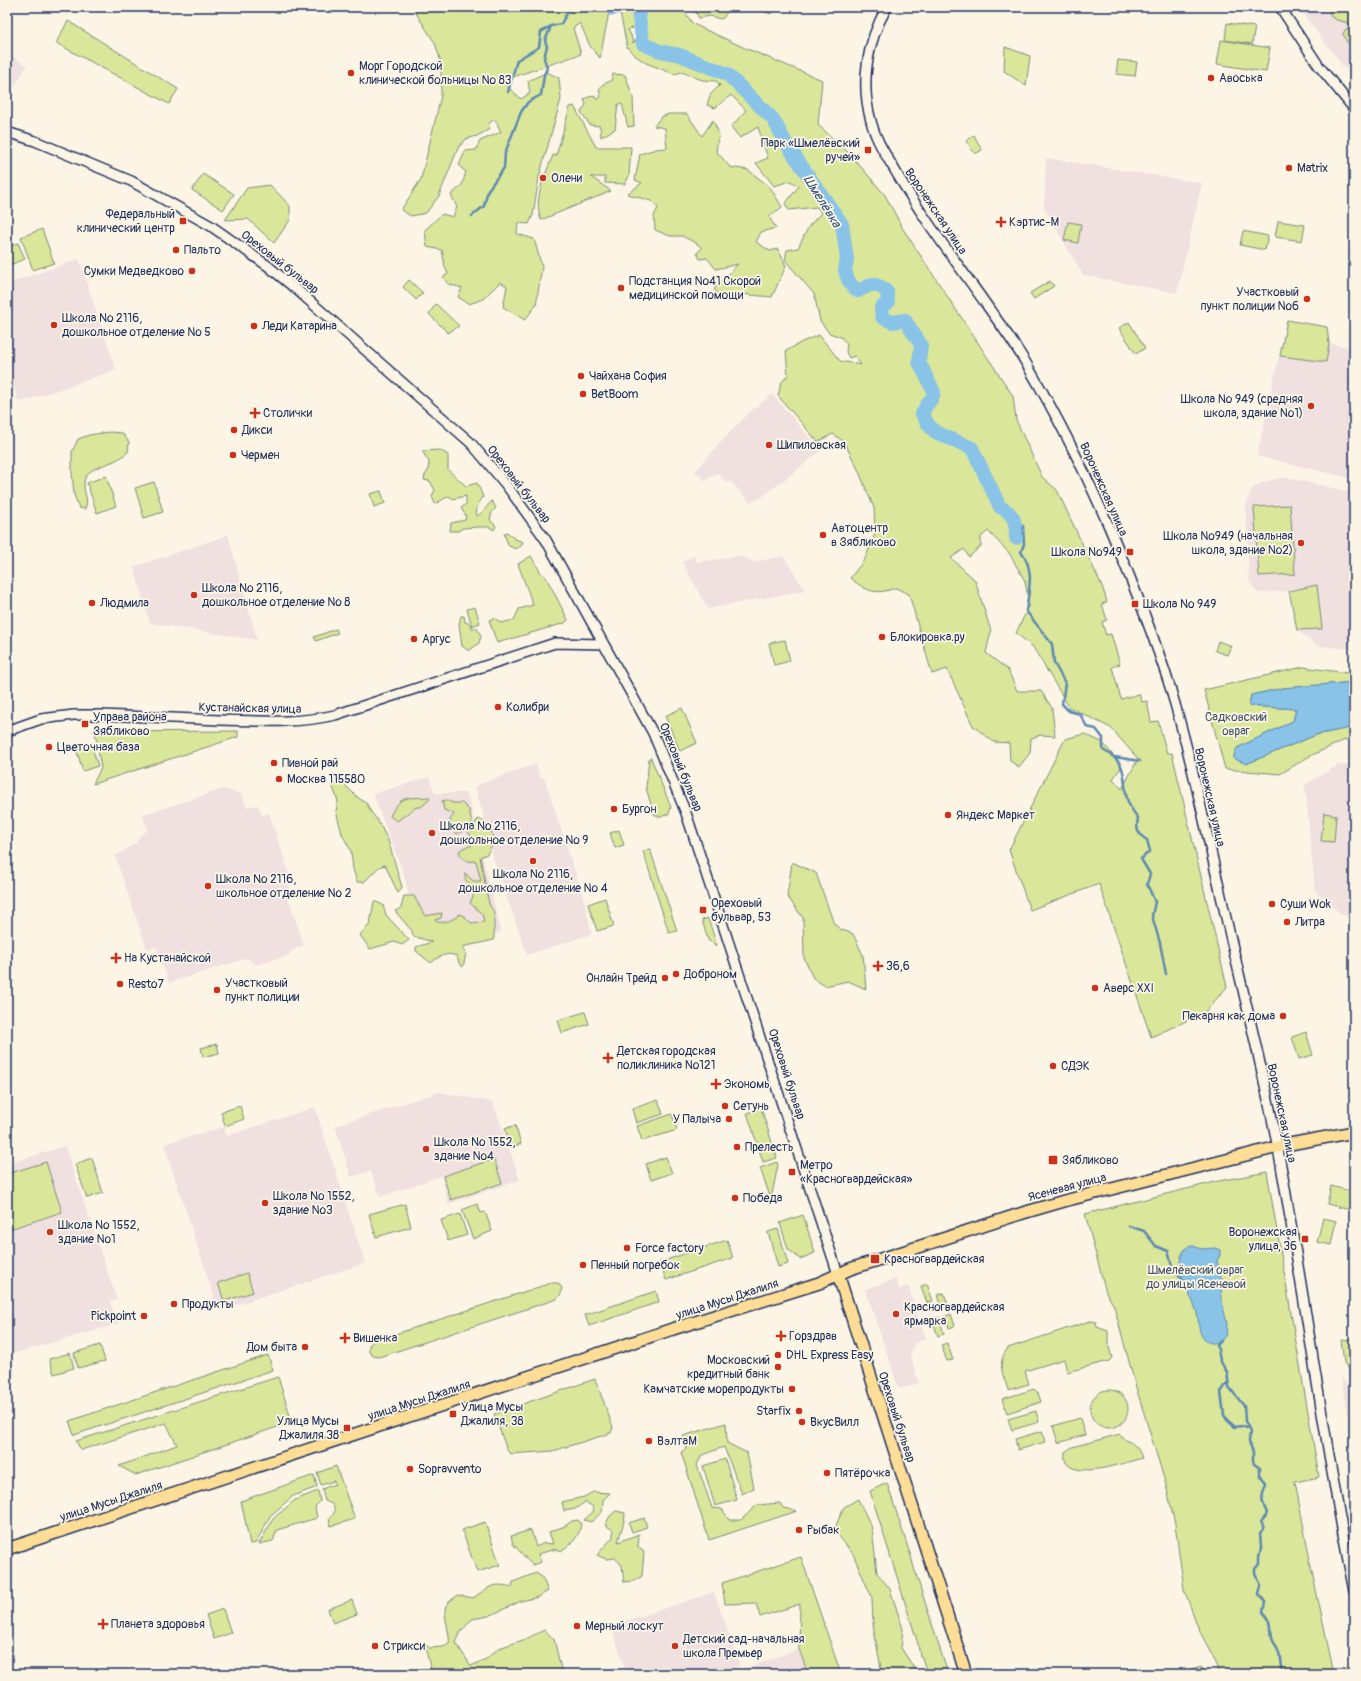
<svg xmlns="http://www.w3.org/2000/svg" width="1361" height="1681" font-family="Pangolin,sans-serif">
<style>
.built{fill:#f0e0e0}
.green{fill:#dae79a;stroke:#7a8b7c;fill-rule:evenodd}
.water{fill:#89c3e8;stroke:#5d88b1}
.lines{fill:none;stroke-linecap:round;stroke-linejoin:round}
.stream{stroke:#5d88b1;stroke-width:2.5}
.river{stroke:#89c3e8;stroke-width:14}
.minor-casing{stroke:#1b2f5e;stroke-width:12}
.major-casing{stroke:#1b2f5e;stroke-width:14}
.minor{stroke:#fcf5e5;stroke-width:9}
.major{stroke:#fedd96;stroke-width:11}
.poi-dot{fill:#c8321e;stroke:#fcf5e5;stroke-width:1.5}
.labels{text-anchor:middle;stroke-width:3.5;stroke-linejoin:round;paint-order:stroke}
.poi-label{font-size:12px;fill:#1b2f5e;stroke:#fcf5e5;text-anchor:start}
.street-label{font-size:12px;fill:#1b2f5e;stroke:#fcf5e5}
.park-label{font-size:12px;fill:#41546a;stroke:#fcf5e5}
.water-label{font-size:13px;font-style:italic;fill:#365480;stroke:#fcf5e5}
</style>
<rect width="100%" height="100%" fill="#fcf5e5"/>
<filter id="ink" filterUnits="userSpaceOnUse"><feTurbulence type="fractalNoise" baseFrequency=".025" numOctaves="2"/><feDisplacementMap in="SourceGraphic" scale="8" xChannelSelector="R" yChannelSelector="G"/><feConvolveMatrix kernelMatrix="1 2 1 2 8 2 1 2 1" color-interpolation-filters="sRGB"/></filter>
<g filter="url(#ink)">
<path class="built" d="M 1298,7 L 1341,7 L 1354,23 L 1354,81 Z
M 7,53 L 27,66 L 7,98 Z
M 1046,158 L 1202,183 L 1177,293 L 1083,275 L 1044,208 Z
M 79,259 L 116,370 L 19,403 L 7,367 L 7,284 Z
M 1287,320 L 1327,327 L 1330,344 L 1354,348 L 1354,479 L 1257,456 Z
M 772,394 L 821,451 L 762,497 L 750,502 L 731,482 L 725,482 L 718,473 L 705,481 L 695,471 L 735,427 L 752,410 Z
M 1280,478 L 1289,478 L 1354,493 L 1354,649 L 1317,646 L 1297,630 L 1289,591 L 1257,593 L 1249,581 L 1246,505 L 1249,494 L 1254,487 L 1264,482 Z
M 228,535 L 257,640 L 150,623 L 134,567 Z
M 694,556 L 697,562 L 740,556 L 754,562 L 783,556 L 805,590 L 708,609 L 682,562 Z
M 536,764 L 540,778 L 544,777 L 584,900 L 592,934 L 527,955 L 481,822 L 485,821 L 475,786 Z
M 1354,764 L 1354,918 L 1341,914 L 1315,891 L 1305,785 L 1338,765 Z
M 429,777 L 435,793 L 467,793 L 501,932 L 468,940 L 418,932 L 403,872 L 373,794 Z
M 223,789 L 241,794 L 247,807 L 258,805 L 262,815 L 269,813 L 292,882 L 290,888 L 285,889 L 304,945 L 293,950 L 289,955 L 256,965 L 247,958 L 169,983 L 156,947 L 147,949 L 115,856 L 137,842 L 139,836 L 148,830 L 142,815 Z
M 439,1092 L 493,1102 L 520,1180 L 448,1204 L 441,1176 L 380,1197 L 371,1171 L 351,1177 L 335,1126 Z
M 315,1107 L 365,1263 L 233,1306 L 215,1300 L 164,1144 L 224,1127 L 227,1136 Z
M 65,1146 L 117,1300 L 110,1302 L 118,1324 L 12,1354 L 7,1338 L 7,1164 Z
M 896,1279 L 899,1289 L 908,1286 L 926,1339 L 915,1343 L 910,1355 L 919,1383 L 899,1389 L 865,1289 Z
M 1341,1376 L 1354,1394 L 1354,1429 L 1350,1431 Z
M 714,1592 L 740,1666 L 717,1674 L 627,1674 L 611,1626 Z
M 799,1649 L 808,1674 L 729,1674 Z"/>
<path class="green" d="M 412,7 L 610,7 L 600,58 L 590,46 L 580,23 L 573,28 L 581,54 L 504,80 L 509,88 L 521,99 L 530,93 L 528,81 L 547,72 L 559,78 L 561,99 L 539,177 L 533,215 L 529,224 L 518,223 L 517,234 L 534,239 L 542,267 L 536,305 L 525,320 L 503,307 L 507,286 L 500,282 L 483,299 L 469,304 L 458,297 L 462,288 L 448,284 L 443,277 L 448,274 L 445,267 L 442,250 L 427,247 L 425,230 L 442,214 L 453,217 L 457,207 L 451,195 L 462,185 L 466,172 L 459,166 L 465,151 L 476,150 L 480,141 L 501,132 L 495,119 L 488,124 L 490,129 L 477,136 L 466,139 L 458,148 L 439,196 L 426,213 L 411,216 L 401,210 L 421,179 L 441,96 L 441,62 L 435,43 Z
M 619,7 L 681,7 L 693,24 L 745,48 L 822,80 L 818,125 L 849,153 L 885,195 L 903,229 L 1013,396 L 1016,420 L 1042,477 L 1057,490 L 1102,586 L 1107,602 L 1102,604 L 1107,620 L 1102,622 L 1106,635 L 1111,634 L 1120,664 L 1112,667 L 1121,699 L 1139,694 L 1142,702 L 1147,701 L 1151,722 L 1158,721 L 1167,753 L 1172,753 L 1227,987 L 1204,1013 L 1151,1037 L 1099,884 L 1030,910 L 1009,850 L 1065,739 L 1084,734 L 1102,742 L 1122,766 L 1113,779 L 1122,789 L 1138,759 L 1111,728 L 1069,707 L 1033,647 L 1016,633 L 1029,606 L 1025,581 L 1009,553 L 988,531 L 981,537 L 981,546 L 969,557 L 964,549 L 951,558 L 975,580 L 991,631 L 986,653 L 1008,670 L 1017,691 L 1041,691 L 1052,708 L 1055,736 L 1041,735 L 1031,738 L 1030,753 L 1019,767 L 1010,761 L 1009,743 L 994,742 L 973,726 L 947,669 L 932,674 L 909,594 L 896,588 C 875,595 868,592 850,578 L 865,559 L 875,534 L 874,508 L 857,467 L 844,442 L 833,434 L 818,442 L 778,396 L 781,383 L 788,375 L 786,351 L 802,342 L 819,335 L 840,361 L 861,365 L 855,356 L 849,358 L 846,352 L 847,344 L 841,337 L 829,333 L 820,321 L 814,294 L 785,260 L 787,250 L 798,248 L 809,226 L 821,213 L 817,207 L 789,210 L 785,204 L 799,186 L 790,181 L 774,186 L 756,163 L 768,158 L 758,127 L 740,138 L 731,127 L 746,110 L 731,95 L 715,108 L 707,105 L 710,95 L 720,85 L 716,81 L 702,80 L 682,72 L 674,74 L 646,63 L 633,54 L 627,47 ZM 638,24 L 646,29 L 633,43 L 631,35 L 628,30 Z
M 693,7 L 730,7 L 723,18 L 720,19 L 710,16 L 699,18 Z
M 751,7 L 773,7 L 771,14 Z
M 1330,7 L 1354,7 L 1354,50 L 1347,42 L 1343,34 L 1345,30 L 1349,29 L 1352,26 L 1349,23 L 1337,20 L 1330,16 Z
M 68,21 L 178,89 L 169,104 L 56,43 Z
M 1227,23 L 1255,27 L 1252,44 L 1225,40 Z
M 1221,40 L 1270,48 L 1266,72 L 1217,64 Z
M 1005,47 L 1030,56 L 1026,86 L 1004,71 Z
M 1118,60 L 1137,62 L 1135,76 L 1116,74 Z
M 613,74 L 625,75 L 633,97 L 634,126 L 628,127 L 622,104 L 618,104 L 615,129 L 601,137 L 600,126 L 590,125 L 581,112 L 586,105 L 584,99 L 594,95 L 597,100 L 601,97 L 599,90 L 603,84 L 611,81 Z
M 574,106 L 596,147 L 631,147 L 629,176 L 625,184 L 605,183 L 605,177 L 591,177 L 611,191 L 541,220 C 533,198 545,176 553,155 L 556,156 L 570,107 Z
M 669,114 L 687,114 L 702,136 L 713,120 L 719,134 L 716,151 L 730,167 L 748,170 L 770,187 L 782,207 L 769,217 L 776,228 L 761,232 L 756,242 L 770,251 L 778,249 L 786,266 L 772,297 L 740,294 L 723,301 L 714,289 L 738,264 L 716,269 L 707,258 L 700,259 L 697,253 L 702,248 L 696,243 L 682,236 L 670,236 L 655,230 L 654,216 L 658,208 L 651,201 L 627,194 L 642,183 L 635,180 L 640,154 L 656,149 L 667,148 L 665,128 L 654,126 L 661,117 Z
M 974,135 L 982,150 L 975,154 L 966,141 Z
M 203,174 L 234,194 L 223,210 L 192,190 Z
M 270,185 L 290,206 L 290,220 L 274,243 L 248,219 L 225,220 L 247,188 Z
M 1278,221 L 1305,225 L 1302,241 L 1275,237 Z
M 1068,222 L 1081,224 L 1078,243 L 1064,240 Z
M 42,229 L 54,263 L 33,270 L 21,237 Z
M 1243,231 L 1268,236 L 1265,250 L 1240,245 Z
M 18,243 L 25,259 L 7,266 L 7,247 Z
M 409,280 L 423,293 L 416,300 L 403,287 Z
M 1050,281 L 1054,286 L 1034,299 L 1030,293 Z
M 436,304 L 459,326 L 448,333 L 429,314 Z
M 1287,320 L 1327,327 L 1329,344 L 1326,362 L 1280,356 Z
M 1129,322 L 1145,348 L 1136,354 L 1119,328 Z
M 110,432 L 122,433 L 129,442 L 128,452 C 124,455 119,459 114,461 C 104,466 83,469 84,485 C 84,496 89,497 85,509 L 79,508 L 74,495 L 72,473 L 72,452 L 78,439 L 89,435 Z
M 440,450 L 448,455 L 448,470 L 466,486 L 477,483 L 483,497 C 479,503 475,509 477,516 C 483,513 487,506 492,501 L 496,508 L 492,512 L 490,520 L 496,526 L 494,530 L 489,527 L 479,527 L 463,528 L 458,531 L 450,531 L 451,523 L 465,520 L 466,516 L 461,508 L 466,504 L 466,496 L 453,499 L 449,496 L 435,504 L 432,496 L 435,490 L 430,481 L 424,480 L 425,475 L 428,471 L 429,462 L 422,451 Z
M 106,476 L 116,506 L 97,513 L 87,483 Z
M 154,482 L 163,512 L 144,518 L 135,488 Z
M 381,491 L 385,503 L 374,507 L 370,494 Z
M 1290,505 L 1295,574 L 1259,576 L 1254,507 Z
M 507,532 L 515,539 L 523,542 L 522,545 L 516,549 L 509,546 L 504,534 Z
M 531,556 L 541,573 L 546,577 L 568,620 L 565,623 L 497,643 L 489,620 L 494,618 L 501,623 L 514,620 L 519,609 L 533,605 L 518,564 Z
M 1317,585 L 1322,629 L 1297,630 L 1289,591 Z
M 475,607 L 480,623 L 472,626 L 467,609 Z
M 461,616 L 464,616 L 465,622 L 470,624 L 472,628 L 477,628 L 481,636 L 479,643 L 469,651 L 462,646 L 459,624 Z
M 336,629 L 338,633 L 316,641 L 314,637 Z
M 785,640 L 790,661 L 774,665 L 769,643 Z
M 1218,641 L 1231,646 L 1227,655 L 1215,651 Z
M 1303,667 L 1354,674 L 1354,682 L 1283,688 L 1251,695 L 1249,706 L 1296,709 L 1293,721 L 1237,748 L 1246,764 L 1316,735 L 1354,727 L 1354,739 L 1345,740 L 1310,756 L 1280,774 L 1225,769 L 1204,690 Z
M 682,708 L 697,743 L 680,751 L 665,716 Z
M 238,731 L 238,737 L 93,784 L 101,768 L 95,732 Z
M 91,744 L 98,766 L 83,771 L 76,749 Z
M 651,758 L 671,807 L 669,814 L 660,817 L 654,814 L 646,788 L 649,759 Z
M 341,781 L 357,797 L 367,804 L 371,812 L 378,821 L 388,840 L 402,887 L 398,893 L 385,865 L 379,867 L 364,882 L 357,882 L 353,869 L 351,851 L 342,834 L 336,811 L 338,801 L 332,785 Z
M 429,797 L 430,799 L 421,807 L 416,807 L 397,821 L 390,816 C 402,793 407,799 429,797 Z
M 446,800 L 453,803 L 462,803 L 469,810 L 473,827 L 477,820 L 481,819 L 491,830 L 494,841 L 487,854 L 480,857 L 489,904 L 494,912 L 494,940 L 462,947 L 466,954 L 463,967 L 459,963 L 457,956 C 447,952 439,956 431,963 L 416,951 L 416,947 L 432,942 L 413,936 L 412,931 L 395,911 L 401,908 L 404,896 L 414,896 L 425,916 L 442,913 L 441,918 L 435,920 L 437,922 C 446,923 453,920 460,914 L 465,917 L 471,923 L 484,922 L 482,914 L 470,903 L 474,894 L 473,886 C 467,883 464,880 465,873 L 473,881 L 481,881 L 476,861 C 467,862 462,861 459,851 L 463,848 L 472,845 L 472,837 L 466,829 L 457,834 L 451,829 L 450,820 L 454,814 L 444,810 L 442,801 Z
M 1324,813 L 1336,815 L 1334,842 L 1321,841 Z
M 619,830 L 624,845 L 615,848 L 610,833 Z
M 650,849 L 677,931 L 669,933 L 643,851 Z
M 792,862 L 816,873 L 834,924 L 840,929 L 853,934 L 863,955 L 866,989 L 848,981 L 825,986 L 813,978 L 804,958 L 803,918 L 787,896 Z
M 605,898 L 614,926 L 597,931 L 588,904 Z
M 374,901 L 383,905 L 386,915 L 409,940 L 402,945 L 394,942 L 370,949 L 360,935 L 370,924 Z
M 708,918 L 717,946 L 708,940 L 702,920 Z
M 585,1012 L 589,1024 L 562,1033 L 558,1020 Z
M 1306,1032 L 1313,1055 L 1299,1059 L 1292,1037 Z
M 217,1044 L 219,1053 L 203,1057 L 201,1048 Z
M 658,1100 L 663,1114 L 636,1123 L 632,1109 Z
M 240,1106 L 244,1119 L 225,1126 L 221,1112 Z
M 761,1108 L 777,1158 L 763,1162 L 747,1113 Z
M 672,1114 L 677,1130 L 642,1141 L 637,1126 Z
M 515,1125 L 521,1144 L 511,1147 L 505,1129 Z
M 666,1157 L 672,1173 L 651,1180 L 646,1164 Z
M 92,1158 L 103,1193 L 87,1198 L 75,1164 Z
M 494,1159 L 502,1183 L 451,1200 L 443,1176 Z
M 46,1162 L 62,1212 L 7,1230 L 7,1174 Z
M 777,1162 L 778,1165 L 771,1199 L 760,1168 Z
M 1267,1172 L 1319,1477 L 1295,1482 L 1314,1581 L 1334,1674 L 1220,1674 L 1216,1662 L 1199,1630 L 1184,1589 L 1175,1524 L 1166,1485 L 1135,1384 L 1114,1306 L 1106,1292 L 1085,1214 L 1219,1181 Z
M 1331,1186 L 1354,1192 L 1354,1211 L 1327,1204 Z
M 405,1204 L 411,1227 L 376,1237 L 369,1214 Z
M 477,1204 L 481,1213 L 485,1212 L 492,1231 L 473,1239 L 462,1210 Z
M 460,1214 L 467,1235 L 448,1241 L 441,1220 Z
M 803,1215 L 815,1253 L 800,1259 L 788,1249 L 780,1223 Z
M 1323,1218 L 1336,1221 L 1331,1245 L 1317,1242 Z
M 778,1229 L 788,1264 L 778,1267 L 768,1232 Z
M 727,1240 L 733,1258 L 666,1280 L 660,1262 Z
M 247,1273 L 253,1292 L 224,1301 L 218,1283 Z
M 551,1283 L 558,1283 L 562,1288 L 561,1294 L 557,1299 L 379,1357 L 373,1356 L 369,1352 L 369,1345 L 374,1341 Z
M 927,1284 L 933,1301 L 927,1303 L 921,1286 Z
M 656,1291 L 659,1302 L 589,1326 L 585,1315 Z
M 944,1293 L 948,1305 L 942,1307 L 938,1295 Z
M 951,1314 L 955,1326 L 949,1328 L 946,1316 Z
M 939,1317 L 944,1334 L 938,1336 L 932,1319 Z
M 1090,1321 L 1097,1322 L 1096,1324 L 1097,1327 L 1108,1331 L 1108,1343 L 1112,1358 L 1109,1361 L 1067,1372 L 1064,1359 L 1025,1371 L 1029,1384 L 1008,1390 C 1003,1373 996,1364 1008,1348 Z
M 1354,1339 L 1354,1377 L 1344,1363 L 1341,1340 Z
M 947,1343 L 953,1360 L 947,1361 L 941,1345 Z
M 100,1345 L 105,1361 L 78,1368 L 74,1353 Z
M 70,1353 L 74,1368 L 54,1374 L 49,1359 Z
M 268,1355 L 273,1370 L 74,1435 L 69,1421 Z
M 278,1377 L 292,1422 L 136,1475 L 119,1466 L 177,1445 L 166,1423 L 81,1450 L 76,1441 Z
M 595,1379 L 613,1427 L 611,1433 L 553,1451 L 510,1454 L 507,1450 L 494,1414 Z
M 1034,1389 L 1038,1393 L 1041,1402 L 1007,1413 L 1002,1399 Z
M1090 1409a19 19 0 1 1 38 0a19 19 0 1 1-38 0Z
M 1036,1411 L 1039,1422 L 1012,1430 L 1008,1419 Z
M 1080,1418 L 1085,1435 L 1058,1443 L 1053,1426 Z
M 726,1423 L 727,1443 L 747,1453 L 754,1488 L 742,1494 L 724,1447 L 702,1455 L 697,1465 L 712,1508 L 722,1509 L 729,1520 L 741,1520 L 757,1505 L 780,1503 L 783,1508 L 797,1511 L 709,1540 L 681,1452 L 687,1449 L 683,1436 Z
M 1042,1431 L 1045,1442 L 1018,1450 L 1015,1439 Z
M 1120,1434 C 1125,1444 1136,1439 1142,1458 C 1128,1462 1059,1486 1065,1452 L 1072,1447 Z
M 725,1459 L 737,1500 L 715,1506 L 703,1466 Z
M 336,1466 L 355,1519 L 331,1526 L 329,1519 C 335,1514 336,1510 332,1504 L 325,1501 L 322,1489 L 335,1484 L 334,1481 L 321,1485 L 317,1473 Z
M 314,1475 L 317,1487 L 293,1496 L 270,1516 L 256,1543 L 250,1544 L 241,1501 Z
M 887,1483 L 909,1551 L 911,1556 L 914,1568 L 948,1674 L 927,1674 L 922,1657 L 920,1656 L 918,1644 L 870,1491 Z
M 318,1491 L 320,1501 L 315,1507 L 317,1518 L 277,1530 L 273,1541 L 259,1544 L 273,1519 L 295,1500 Z
M 593,1492 L 610,1493 L 603,1500 L 602,1512 L 591,1522 L 584,1520 L 594,1511 L 592,1506 L 585,1502 L 575,1509 L 564,1511 L 562,1502 L 584,1497 Z
M 858,1499 L 872,1528 L 877,1573 L 890,1589 L 903,1629 L 901,1648 L 918,1674 L 882,1674 L 873,1625 L 872,1598 L 853,1554 L 834,1530 L 844,1507 Z
M 616,1511 L 625,1513 C 625,1523 620,1532 618,1542 L 639,1534 L 638,1547 L 644,1552 L 642,1576 L 634,1581 L 624,1582 L 622,1566 L 616,1558 L 606,1559 L 597,1555 L 613,1537 L 613,1530 L 605,1525 L 610,1516 Z
M 644,1518 L 647,1527 L 632,1532 L 629,1523 Z
M 578,1520 L 581,1523 C 581,1534 571,1546 562,1551 L 556,1549 L 538,1554 L 541,1562 L 532,1565 L 513,1544 L 511,1536 L 531,1530 L 536,1547 L 544,1543 L 553,1544 L 549,1532 L 565,1526 L 572,1521 Z
M 485,1522 L 500,1565 L 477,1572 L 462,1530 Z
M 801,1557 L 841,1674 L 808,1674 L 799,1649 L 800,1604 L 760,1617 L 756,1603 L 725,1604 L 722,1583 Z
M 536,1573 L 542,1577 L 548,1591 L 538,1597 L 521,1601 L 489,1616 L 472,1619 L 460,1633 L 456,1643 L 471,1666 L 486,1659 L 499,1648 L 526,1639 L 544,1630 L 554,1639 L 561,1669 L 565,1674 L 432,1674 L 426,1651 L 421,1644 L 424,1642 L 429,1648 L 443,1647 L 449,1644 C 451,1634 442,1613 446,1606 C 448,1602 454,1598 458,1595 L 473,1598 C 490,1587 491,1582 512,1587 L 513,1582 Z
M 352,1600 L 357,1614 L 333,1623 L 328,1609 Z
M 223,1609 L 231,1633 L 214,1639 L 206,1615 Z
M 1202,1666 L 1205,1674 L 1177,1674 Z"/>
<path class="water" d="M 1354,682 L 1354,727 L 1316,735 L 1246,764 L 1233,758 L 1237,748 L 1293,721 L 1296,709 L 1249,706 L 1251,695 L 1283,688 Z
M 1190,1245 L 1201,1249 L 1215,1248 L 1220,1250 L 1220,1255 L 1217,1261 L 1222,1281 L 1221,1297 L 1227,1324 L 1226,1335 L 1219,1343 C 1213,1343 1208,1344 1204,1339 C 1198,1333 1199,1321 1197,1313 C 1192,1294 1166,1261 1190,1245 Z"/>
<g class="lines">
<path class="stream" d="M 508,92 L 517,60 L 539,47 L 541,32 L 551,26
M 472,216 L 484,206 L 488,190 L 504,168 L 505,153 L 521,112 L 528,102 L 541,95 L 544,75 L 547,68 L 544,58 L 547,46 L 545,41 L 551,26 L 561,24 L 570,7
M 1016,524 L 1023,526 L 1024,544 L 1021,552 C 1035,569 1029,590 1026,611 L 1052,644 L 1054,663 L 1065,683 L 1062,704 L 1069,711 L 1080,714 L 1087,727 L 1096,729 L 1103,738 L 1103,750 C 1129,764 1122,775 1127,799 C 1129,806 1134,813 1138,818 C 1136,829 1137,834 1147,840 L 1150,851 L 1141,859 L 1150,874 L 1147,884 L 1155,902 L 1152,916 L 1160,943 L 1166,974
M 1115,757 L 1140,761
M 1129,1226 L 1144,1231 L 1156,1246 L 1168,1251 L 1172,1266 L 1185,1283
M 1221,1341 L 1217,1345 L 1220,1360 L 1227,1372 L 1229,1387 L 1244,1406 L 1245,1421 L 1250,1431 L 1249,1442 L 1253,1452 L 1253,1460 L 1254,1464 L 1260,1468 L 1260,1475 L 1266,1485 C 1261,1497 1261,1500 1267,1513 L 1261,1521 L 1264,1529 L 1260,1533 L 1261,1548 L 1259,1557 L 1259,1564 L 1255,1569 L 1255,1573 L 1261,1585 L 1259,1594 L 1265,1602 L 1263,1612 C 1273,1622 1270,1625 1272,1638 C 1273,1643 1278,1647 1279,1652 C 1281,1660 1279,1666 1283,1674
M 1228,1382 L 1221,1392 L 1224,1415 L 1227,1420 L 1235,1427 L 1242,1426 L 1246,1428"/>
<path class="river" d="M 611,7 L 613,9 L 616,7
M 635,7 L 638,11 L 643,44 L 660,51 L 680,55 L 727,74 L 773,119 L 787,145 L 842,224 L 847,259 L 845,270 L 848,280 L 853,287 L 858,291 L 872,284 L 881,287 L 887,292 L 888,303 L 881,308 L 882,317 L 892,322 L 905,320 L 921,345 L 919,362 L 934,392 L 932,398 L 926,406 L 922,414 L 928,424 L 935,432 L 972,448 L 1000,507 C 1015,514 1016,523 1016,538"/>
<g class="minor-casing">
<path id="minor" d="M 887,7 C 867,42 860,82 871,121 C 875,138 884,152 893,167 C 921,216 955,260 988,307 C 1002,327 1018,348 1030,370 C 1060,421 1086,474 1110,529 C 1132,581 1153,633 1170,687 C 1192,760 1207,835 1224,909 C 1242,989 1263,1068 1278,1149 C 1305,1296 1324,1444 1354,1591
M 1280,7 L 1319,66 L 1354,109
M 7,132 L 35,141 L 131,181 L 211,226 L 268,266 L 296,289 L 471,443 L 507,486 L 546,540 L 653,733 L 686,813 L 838,1274
M 7,731 L 41,719 L 74,715 L 101,715 C 141,717 180,718 220,720 C 261,721 295,724 335,715 L 555,643 L 603,644"/>
</g>
<g class="major-casing">
<path id="major" d="M 838,1274 L 966,1674
M 7,1549 L 676,1328 L 819,1283 L 850,1269 L 1023,1213 L 1064,1201 L 1238,1157 L 1290,1144 L 1354,1132"/>
</g>
<use href="#minor" class="minor"/>
<use href="#major" class="major"/>
</g>
</g>
<g class="poi-dot">
<circle cx="351" cy="73" r="4"/>
<circle cx="1211" cy="78" r="4"/>
<rect x="864" y="146" width="8" height="8" rx="2"/>
<circle cx="1289" cy="168" r="4"/>
<circle cx="543" cy="178" r="4"/>
<rect x="179" y="217" width="8" height="8" rx="2"/>
<path d="M999 216h4v4h4v4h-4v4h-4v-4h-4v-4h4z"/>
<circle cx="176" cy="250" r="4"/>
<circle cx="192" cy="271" r="4"/>
<circle cx="621" cy="288" r="4"/>
<circle cx="1307" cy="299" r="4"/>
<circle cx="54" cy="325" r="4"/>
<circle cx="254" cy="326" r="4"/>
<circle cx="581" cy="376" r="4"/>
<circle cx="583" cy="394" r="4"/>
<circle cx="1311" cy="406" r="4"/>
<path d="M253 407h4v4h4v4h-4v4h-4v-4h-4v-4h4z"/>
<circle cx="234" cy="430" r="4"/>
<circle cx="769" cy="445" r="4"/>
<circle cx="233" cy="455" r="4"/>
<circle cx="823" cy="535" r="4"/>
<circle cx="1301" cy="543" r="4"/>
<rect x="1126" y="548" width="8" height="8" rx="2"/>
<circle cx="194" cy="595" r="4"/>
<circle cx="92" cy="603" r="4"/>
<rect x="1131" y="600" width="8" height="8" rx="2"/>
<circle cx="882" cy="637" r="4"/>
<circle cx="414" cy="639" r="4"/>
<circle cx="498" cy="707" r="4"/>
<rect x="81" y="720" width="8" height="8" rx="2"/>
<circle cx="49" cy="747" r="4"/>
<circle cx="274" cy="763" r="4"/>
<circle cx="279" cy="779" r="4"/>
<circle cx="614" cy="809" r="4"/>
<circle cx="948" cy="815" r="4"/>
<circle cx="432" cy="833" r="4"/>
<circle cx="533" cy="861" r="4"/>
<circle cx="208" cy="886" r="4"/>
<circle cx="1272" cy="904" r="4"/>
<rect x="699" y="906" width="8" height="8" rx="2"/>
<circle cx="1287" cy="922" r="4"/>
<path d="M114 952h4v4h4v4h-4v4h-4v-4h-4v-4h4z"/>
<path d="M876 960h4v4h4v4h-4v4h-4v-4h-4v-4h4z"/>
<circle cx="676" cy="974" r="4"/>
<circle cx="665" cy="978" r="4"/>
<circle cx="120" cy="984" r="4"/>
<circle cx="1095" cy="988" r="4"/>
<circle cx="217" cy="990" r="4"/>
<circle cx="1283" cy="1016" r="4"/>
<path d="M606 1052h4v4h4v4h-4v4h-4v-4h-4v-4h4z"/>
<circle cx="1053" cy="1066" r="4"/>
<path d="M714 1078h4v4h4v4h-4v4h-4v-4h-4v-4h4z"/>
<circle cx="725" cy="1106" r="4"/>
<circle cx="729" cy="1119" r="4"/>
<circle cx="737" cy="1147" r="4"/>
<circle cx="426" cy="1149" r="4"/>
<rect x="1048" y="1155" width="10" height="10" rx="2"/>
<rect x="788" y="1168" width="8" height="8" rx="2"/>
<circle cx="735" cy="1198" r="4"/>
<circle cx="265" cy="1203" r="4"/>
<circle cx="50" cy="1232" r="4"/>
<rect x="1301" y="1235" width="8" height="8" rx="2"/>
<circle cx="627" cy="1248" r="4"/>
<rect x="870" y="1254" width="10" height="10" rx="2"/>
<circle cx="583" cy="1265" r="4"/>
<circle cx="174" cy="1304" r="4"/>
<circle cx="896" cy="1314" r="4"/>
<circle cx="144" cy="1316" r="4"/>
<path d="M779 1330h4v4h4v4h-4v4h-4v-4h-4v-4h4z"/>
<path d="M343 1332h4v4h4v4h-4v4h-4v-4h-4v-4h4z"/>
<circle cx="305" cy="1347" r="4"/>
<circle cx="778" cy="1355" r="4"/>
<circle cx="778" cy="1367" r="4"/>
<circle cx="792" cy="1389" r="4"/>
<circle cx="799" cy="1411" r="4"/>
<rect x="449" y="1410" width="8" height="8" rx="2"/>
<circle cx="802" cy="1422" r="4"/>
<rect x="343" y="1424" width="8" height="8" rx="2"/>
<circle cx="649" cy="1441" r="4"/>
<circle cx="410" cy="1469" r="4"/>
<circle cx="827" cy="1473" r="4"/>
<circle cx="799" cy="1530" r="4"/>
<path d="M101 1618h4v4h4v4h-4v4h-4v-4h-4v-4h4z"/>
<circle cx="577" cy="1626" r="4"/>
<circle cx="375" cy="1646" r="4"/>
<circle cx="675" cy="1646" r="4"/>
</g>
<g class="labels">
<g class="poi-label">
<text x="359" y="70">Морг Городской<tspan x="359" dy="14">клинической больницы № 83</tspan></text>
<text x="1219" y="82">Авоська</text>
<text x="860" y="147" text-anchor="end">Парк «Шмелёвский<tspan x="860" dy="14">ручей»</tspan></text>
<text x="1297" y="172">Matrix</text>
<text x="551" y="182">Олени</text>
<text x="175" y="218" text-anchor="end">Федеральный<tspan x="175" dy="14">клинический центр</tspan></text>
<text x="1009" y="226">Кэртис-М</text>
<text x="184" y="254">Пальто</text>
<text x="184" y="275" text-anchor="end">Сумки Медведково</text>
<text x="629" y="285">Подстанция №41 Скорой<tspan x="629" dy="14">медицинской помощи</tspan></text>
<text x="1299" y="296" text-anchor="end">Участковый<tspan x="1299" dy="14">пункт полиции №6</tspan></text>
<text x="62" y="322">Школа № 2116,<tspan x="62" dy="14">дошкольное отделение № 5</tspan></text>
<text x="262" y="330">Леди Катарина</text>
<text x="589" y="380">Чайхана София</text>
<text x="591" y="398">BetBoom</text>
<text x="1303" y="403" text-anchor="end">Школа № 949 (средняя<tspan x="1303" dy="14">школа, здание №1)</tspan></text>
<text x="263" y="417">Столички</text>
<text x="242" y="434">Дикси</text>
<text x="777" y="449">Шипиловская</text>
<text x="241" y="459">Чермен</text>
<text x="831" y="532">Автоцентр<tspan x="831" dy="14">в Зябликово</tspan></text>
<text x="1293" y="540" text-anchor="end">Школа №949 (начальная<tspan x="1293" dy="14">школа, здание №2)</tspan></text>
<text x="1122" y="556" text-anchor="end">Школа №949</text>
<text x="202" y="592">Школа № 2116,<tspan x="202" dy="14">дошкольное отделение № 8</tspan></text>
<text x="100" y="607">Людмила</text>
<text x="1143" y="608">Школа № 949</text>
<text x="890" y="641">Блокировка.ру</text>
<text x="422" y="643">Аргус</text>
<text x="506" y="711">Колибри</text>
<text x="93" y="721">Управа района<tspan x="93" dy="14">Зябликово</tspan></text>
<text x="57" y="751">Цветочная база</text>
<text x="282" y="767">Пивной рай</text>
<text x="287" y="783">Москва 115580</text>
<text x="622" y="813">Бургон</text>
<text x="956" y="819">Яндекс Маркет</text>
<text x="440" y="830">Школа № 2116,<tspan x="440" dy="14">дошкольное отделение № 9</tspan></text>
<text x="533" y="878" text-anchor="middle">Школа № 2116,<tspan x="533" dy="14">дошкольное отделение № 4</tspan></text>
<text x="216" y="883">Школа № 2116,<tspan x="216" dy="14">школьное отделение № 2</tspan></text>
<text x="711" y="907">Ореховый<tspan x="711" dy="14">бульвар, 53</tspan></text>
<text x="1280" y="908">Суши Wok</text>
<text x="1295" y="926">Литра</text>
<text x="124" y="962">На Кустанайской</text>
<text x="886" y="970">36,6</text>
<text x="684" y="978">Доброном</text>
<text x="657" y="982" text-anchor="end">Онлайн Трейд</text>
<text x="225" y="987">Участковый<tspan x="225" dy="14">пункт полиции</tspan></text>
<text x="128" y="988">Resto7</text>
<text x="1103" y="992">Аверс XXI</text>
<text x="1275" y="1020" text-anchor="end">Пекарня как дома</text>
<text x="617" y="1055">Детская городская<tspan x="617" dy="14">поликлиника №121</tspan></text>
<text x="1061" y="1070">СДЭК</text>
<text x="724" y="1088">Экономь</text>
<text x="733" y="1110">Сетунь</text>
<text x="721" y="1123" text-anchor="end">У Палыча</text>
<text x="434" y="1146">Школа № 1552,<tspan x="434" dy="14">здание №4</tspan></text>
<text x="745" y="1151">Прелесть</text>
<text x="1062" y="1164">Зябликово</text>
<text x="800" y="1169">Метро<tspan x="800" dy="14">«Красногвардейская»</tspan></text>
<text x="273" y="1200">Школа № 1552,<tspan x="273" dy="14">здание №3</tspan></text>
<text x="743" y="1202">Победа</text>
<text x="58" y="1229">Школа № 1552,<tspan x="58" dy="14">здание №1</tspan></text>
<text x="1297" y="1236" text-anchor="end">Воронежская<tspan x="1297" dy="14">улица, 36</tspan></text>
<text x="635" y="1252">Force factory</text>
<text x="884" y="1263">Красногвардейская</text>
<text x="591" y="1269">Пенный погребок</text>
<text x="182" y="1308">Продукты</text>
<text x="904" y="1311">Красногвардейская<tspan x="904" dy="14">ярмарка</tspan></text>
<text x="136" y="1320" text-anchor="end">Pickpoint</text>
<text x="789" y="1340">Горздрав</text>
<text x="353" y="1342">Вишенка</text>
<text x="297" y="1351" text-anchor="end">Дом быта</text>
<text x="786" y="1359">DHL Express Easy</text>
<text x="770" y="1364" text-anchor="end">Московский<tspan x="770" dy="14">кредитный банк</tspan></text>
<text x="784" y="1393" text-anchor="end">Камчатские морепродукты</text>
<text x="461" y="1411">Улица Мусы<tspan x="461" dy="14">Джалиля, 38</tspan></text>
<text x="791" y="1415" text-anchor="end">Starfix</text>
<text x="339" y="1425" text-anchor="end">Улица Мусы<tspan x="339" dy="14">Джалиля 38</tspan></text>
<text x="810" y="1426">ВкусВилл</text>
<text x="657" y="1445">ВэлтаМ</text>
<text x="418" y="1473">Sopravvento</text>
<text x="835" y="1477">Пятёрочка</text>
<text x="807" y="1534">Рыбак</text>
<text x="111" y="1628">Планета здоровья</text>
<text x="585" y="1630">Мерный лоскут</text>
<text x="683" y="1643">Детский сад-начальная<tspan x="683" dy="14">школа Премьер</tspan></text>
<text x="383" y="1650">Стрикси</text>
</g>
<g class="street-label">
<text transform="translate(936 211) rotate(56)" y="4">Воронежская улица</text>
<text transform="translate(280 262) rotate(38)" y="4">Ореховый бульвар</text>
<text transform="translate(519 484) rotate(52)" y="4">Ореховый бульвар</text>
<text transform="translate(1104 489) rotate(66)" y="4">Воронежская улица</text>
<text transform="translate(250 708) rotate(1)" y="4">Кустанайская улица</text>
<text transform="translate(681 767) rotate(68)" y="4">Ореховый бульвар</text>
<text transform="translate(1210 797) rotate(77)" y="4">Воронежская улица</text>
<text transform="translate(787 1074) rotate(72)" y="4">Ореховый бульвар</text>
<text transform="translate(1282 1113) rotate(78)" y="4">Воронежская улица</text>
<text transform="translate(1067 1187) rotate(-15)" y="4">Ясеневая улица</text>
<text transform="translate(727 1299) rotate(-18)" y="4">улица Мусы Джалиля</text>
<text transform="translate(419 1400) rotate(-18)" y="4">улица Мусы Джалиля</text>
<text transform="translate(897 1417) rotate(72)" y="4">Ореховый бульвар</text>
<text transform="translate(111 1501) rotate(-18)" y="4">улица Мусы Джалиля</text>
</g>
<g class="park-label">
<text x="1236" y="721">Садковский<tspan x="1236" dy="14">овраг</tspan></text>
<text x="1196" y="1274">Шмелёвский овраг<tspan x="1196" dy="14">до улицы Ясеневой</tspan></text>
</g>
<g class="water-label">
<text transform="translate(823 201) rotate(58)" y="5">Шмелёвка</text>
</g>
</g>
<rect width="1361" height="1681" fill="none" stroke="#fcf5e5" stroke-width="24"/>
<rect x="12" y="12" width="1337" height="1657" fill="none" stroke="#1b2f5e" stroke-width="1.5" filter="url(#ink)"/>
</svg>
